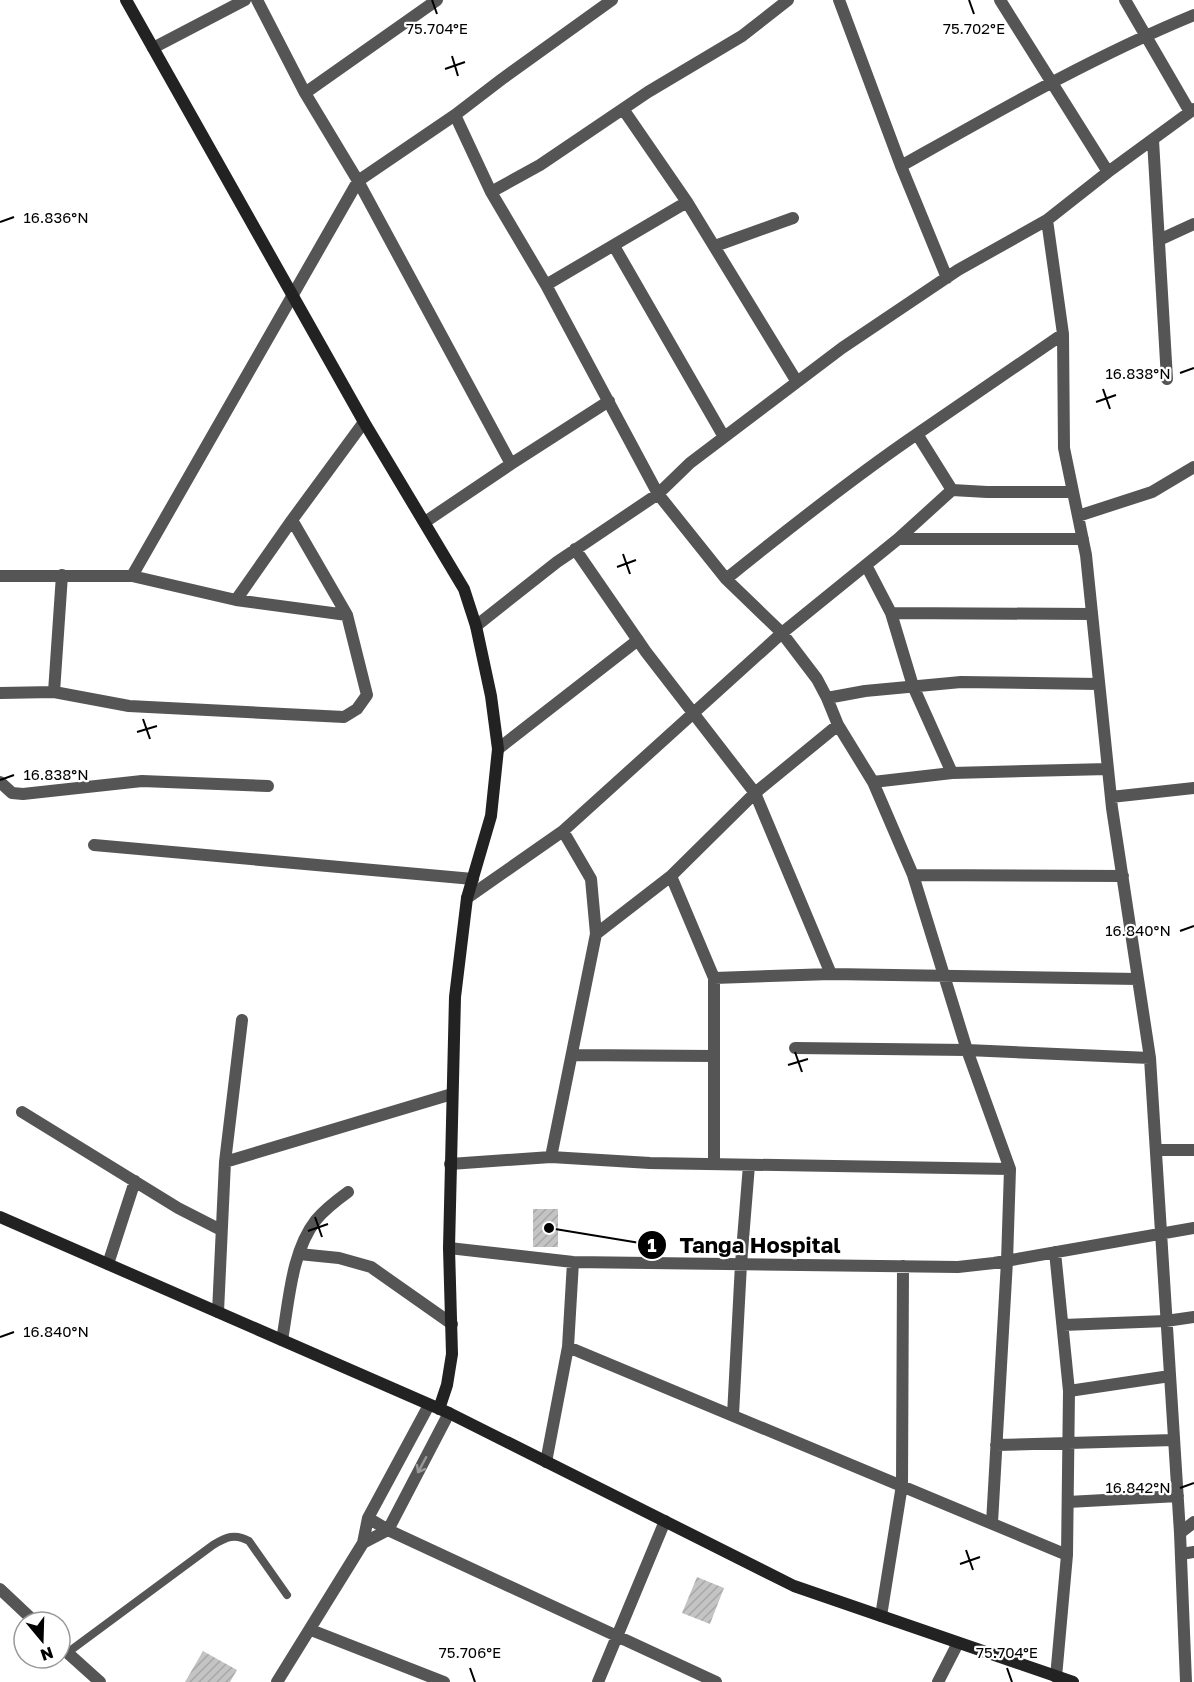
<svg xmlns="http://www.w3.org/2000/svg" width="1194" height="1682" font-family="'Golos Text',sans-serif">
<style>
.building{fill:url(#building-hatch)}
.lines{fill:none;stroke-linecap:round;stroke-linejoin:round}
.lane{stroke:#555;stroke-width:8}
.street{stroke:#555;stroke-width:12}
.secondary{stroke:#222;stroke-width:12}
.oneway{stroke:#999}
.ticks{fill:none;stroke:#000;stroke-width:2}
.ticks-label{font-size:15px;text-anchor:middle;fill:#000;stroke:#fff;stroke-width:4.5;stroke-linejoin:round;paint-order:stroke}
.leader{fill:none;stroke:#000;stroke-width:2}
.callout-dot{fill:#000;stroke:#fff;stroke-width:2}
.mark-label{font-size:18px;text-anchor:middle;font-weight:bold;fill:#fff}
.callout-label{font-size:22px;text-anchor:middle;font-weight:bold;fill:#000;stroke:#fff;stroke-width:4.5;stroke-linejoin:round;paint-order:stroke}
</style>
<defs>
<pattern id="building-hatch" width="6" height="6" patternUnits="userSpaceOnUse" patternTransform="scale(1.5)"><rect width="6" height="6" fill="#c4c4c4"/><path d="M-1 1l2-2M0 6l6-6M5 7l2-2" fill="none" stroke="#a7a7a7"/></pattern>
</defs>
<rect width="100%" height="100%" fill="#fff"/>
<path class="building" d="M 533,1209 L 558,1209 L 558,1247 L 533,1247 Z
M 697,1577 L 724,1588 L 710,1624 L 682,1613 Z
M 203,1651 L 237,1670 L 230,1682 L 185,1682 Z"/>
<g class="lines">
<path class="lane" d="M 67,1653 L 213,1545 C 226,1537 235,1533 249,1541 L 287,1595"/>
<path class="street" d="M 257,0 L 305,93 L 358,181 L 511,464 L 425,522
M 839,0 L 901,166 L 947,278
M 1000,0 L 1108,172
M 1125,0 L 1190,112
M 153,48 L 245,0
M 305,93 L 437,0
M 623,109 L 687,202 L 797,382
M 455,115 L 491,192 L 546,285 L 658,494 L 726,579 L 782,633 L 817,679 L 827,698 L 865,691 L 961,682 L 1099,684
M 1153,140 L 1167,379
M 901,166 C 997,112 1092,57 1194,15
M 491,192 L 540,165 L 648,92 L 742,36 L 788,0
M 1159,240 L 1194,224
M 614,246 L 724,437
M 715,246 L 793,218
M 546,285 L 687,202
M 917,434 L 1063,334
M 511,464 L 609,401
M 1078,516 L 1152,492 L 1194,467
M 898,539 L 952,490
M 575,549 L 646,652 L 755,793 L 831,974
M 866,565 L 891,613 L 1092,614
M 0,576 L 132,576 L 236,600 L 347,615
M 132,576 L 358,181 L 455,115 L 502,79 L 612,0
M 726,579 C 788,529 851,479 917,434 L 952,490 L 987,492 L 1073,492
M 236,600 L 292,520
M 891,613 L 913,686 L 952,773
M 476,626 L 557,562 L 658,494 L 690,463 L 842,348 L 958,270 L 1047,220
M 54,692 L 62,575
M 0,693 L 54,692 L 129,706 L 344,717 L 357,709 L 367,695 L 347,615 L 292,520 L 364,422
M 827,698 L 838,725 L 873,782 L 913,875 L 1123,876
M 838,725 L 755,793 L 671,876 L 714,978 L 831,974 L 1138,979
M 498,749 L 638,640
M 0,782 L 12,793 L 23,794 L 142,781 L 268,786
M 873,782 L 952,773 L 1108,769
M 1111,797 L 1194,788
M 563,831 L 782,633 L 898,539 L 1083,539
M 94,845 L 473,879
M 913,875 L 967,1050 L 1010,1169 L 1007,1261 L 992,1523
M 467,898 L 563,831 L 591,879 L 596,934
M 795,1048 L 967,1050 L 1150,1058
M 572,1055 L 714,1056
M 22,1112 L 178,1208 L 221,1230
M 1157,1150 L 1194,1150
M 551,1157 L 596,934 L 671,876
M 225,1162 L 452,1094
M 450,1164 L 551,1157 L 650,1163 L 1010,1169
M 714,1164 L 714,978
M 449,1248 L 573,1262 L 958,1267 L 994,1263 L 1194,1228
M 1055,1252 L 1069,1391 L 1067,1555 L 1056,1677
M 299,1254 L 339,1258 L 371,1267 L 452,1324
M 108,1264 L 135,1181
M 218,1312 L 225,1162 L 242,1020
M 1063,1325 L 1166,1321 L 1194,1317
M 282,1340 C 289,1302 291,1252 316,1220 C 325,1209 337,1200 348,1192
M 568,1347 L 1067,1555
M 1069,1391 L 1170,1376
M 733,1415 L 741,1264 L 749,1165
M 996,1445 L 1174,1440
M 546,1462 L 568,1347 L 573,1262
M 1068,1502 L 1178,1496
M 368,1518 L 388,1530 L 716,1682
M 1180,1533 L 1194,1522
M 363,1543 L 388,1530 L 449,1413
M 1181,1554 L 1194,1552
M 0,1589 L 35,1622
M 881,1616 L 902,1485 L 903,1266
M 311,1630 L 444,1682
M 60,1646 L 100,1682
M 277,1682 L 363,1543 L 368,1518 L 429,1405
M 598,1682 L 665,1521
M 938,1682 L 958,1643
M 1186,1682 L 1180,1533 L 1150,1058 L 1112,808 L 1086,555 L 1064,448 L 1063,334 L 1047,220 L 1108,172 L 1194,109"/>
<path class="secondary" d="M 126,0 L 364,422 L 464,589 L 476,626 L 491,696 L 498,749 L 491,816 L 467,898 L 455,997 L 449,1248 L 452,1354 L 447,1385 L 439,1409
M 0,1217 L 449,1413 L 794,1586 L 1073,1682"/>
</g>
<defs><path id="oneway-shaft" d="M-6 0H5M1.5-3L5.5 0L1.5 3" fill="none" stroke-width="1.6" stroke-linecap="round" stroke-linejoin="round" transform="scale(1.5)"/></defs>
<use class="oneway" href="#oneway-shaft" transform="translate(422 1465) rotate(118)"/>
<path class="ticks" d="M 432,0 L 437,14M 969,0 L 974,14M 452,56 L 458,76M 445,69 L 465,62M 0,222 L 14,217M 1180,373 L 1194,368M 1103,389 L 1110,409M 1096,402 L 1116,395M 623,554 L 630,574M 617,567 L 636,560M 143,719 L 150,739M 137,732 L 157,726M 0,780 L 14,775M 1180,931 L 1194,926M 795,1052 L 802,1072M 788,1065 L 808,1059M 315,1217 L 322,1237M 308,1231 L 328,1224M 0,1337 L 14,1332M 1180,1488 L 1194,1483M 966,1550 L 973,1570M 960,1564 L 980,1557M 470,1668 L 475,1682M 1007,1668 L 1012,1682"/>
<g class="ticks-label">
<text x="437" y="34">75.704°E</text>
<text x="974" y="34">75.702°E</text>
<text x="56" y="223">16.836°N</text>
<text x="1138" y="379">16.838°N</text>
<text x="56" y="780">16.838°N</text>
<text x="1138" y="936">16.840°N</text>
<text x="56" y="1337">16.840°N</text>
<text x="1138" y="1493">16.842°N</text>
<text x="470" y="1658">75.706°E</text>
<text x="1007" y="1658">75.704°E</text>
</g>
<path class="leader" d="M549 1228L652 1245"/>
<g class="callout-dot">
<circle cx="549" cy="1228" r="6"/>
<circle cx="652" cy="1245" r="15"/>
</g>
<g class="mark-label">
<text x="652" y="1252">1</text>
</g>
<g class="callout-label">
<text x="760" y="1253">Tanga Hospital</text>
</g>
<g transform="translate(42 1640) rotate(161)"><circle r="28" fill="#ffffff" stroke="#999999" stroke-width="1.5"/>
<path d="M0-4.5L10 22L0 15L-10 22Z" fill="#000000"/>
<text y="-9" font-size="16" font-weight="bold" text-anchor="middle" fill="#000000">N</text>
</g>
</svg>
